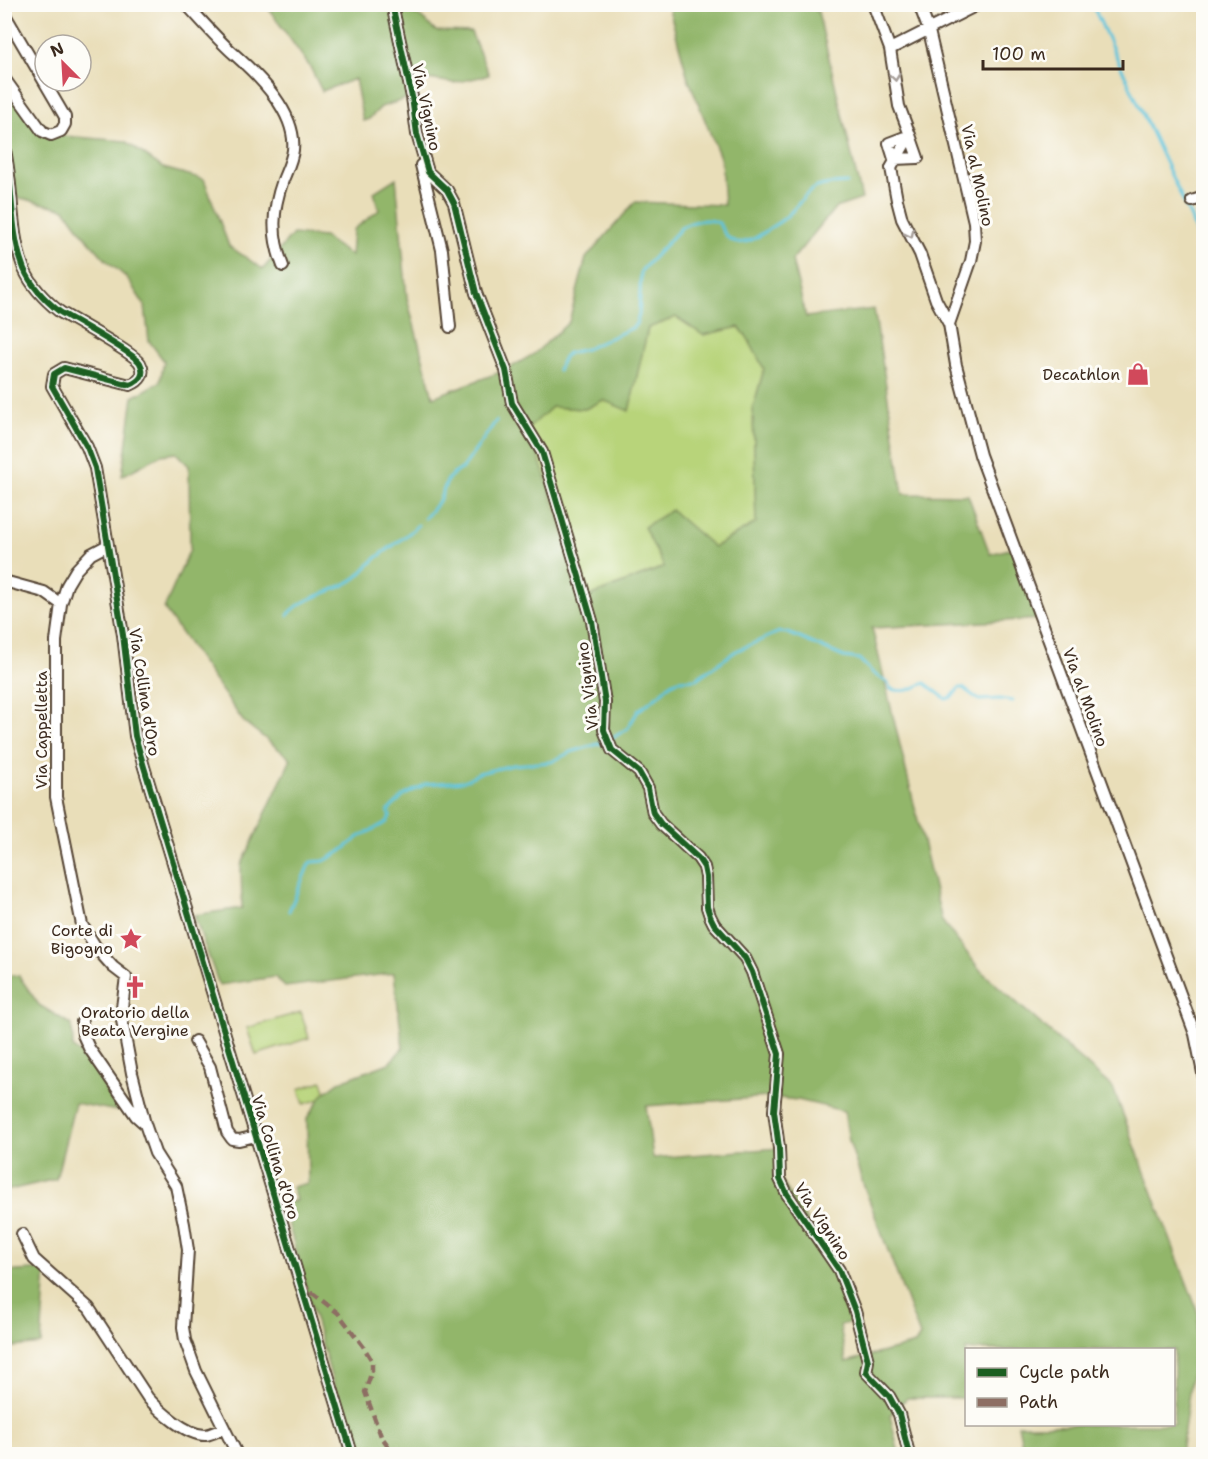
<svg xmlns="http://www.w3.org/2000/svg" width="1208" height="1459" font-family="'Shantell Sans',sans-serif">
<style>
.green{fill:#b8d47a;stroke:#7a7f4c;stroke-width:1.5}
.forest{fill:#92b66a;stroke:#667044;stroke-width:1.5;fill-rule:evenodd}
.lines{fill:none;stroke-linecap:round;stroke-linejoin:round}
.stream{stroke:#5ec4dc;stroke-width:3}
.minor-casing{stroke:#554535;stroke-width:14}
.minor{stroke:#fff;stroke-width:10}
.quiet{stroke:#8d6e63;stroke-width:4.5;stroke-dasharray:9 4.5;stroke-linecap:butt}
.cycleway-casing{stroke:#fdfcf7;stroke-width:10}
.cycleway{stroke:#1b5e20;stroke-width:6}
.oneway{stroke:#a79f9a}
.labels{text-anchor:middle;stroke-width:6;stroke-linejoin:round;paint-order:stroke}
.street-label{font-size:16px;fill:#3b2a1e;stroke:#fdfcf7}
.poi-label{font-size:16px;fill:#3b2a1e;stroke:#fdfcf7;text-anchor:end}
</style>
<rect width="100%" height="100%" fill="#fdfcf7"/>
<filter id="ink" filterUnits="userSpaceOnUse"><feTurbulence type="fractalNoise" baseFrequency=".0167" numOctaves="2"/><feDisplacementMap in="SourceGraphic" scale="12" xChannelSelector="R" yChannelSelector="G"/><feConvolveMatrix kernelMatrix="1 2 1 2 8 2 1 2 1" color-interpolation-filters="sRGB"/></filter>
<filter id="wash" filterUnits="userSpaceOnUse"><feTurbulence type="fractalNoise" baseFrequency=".008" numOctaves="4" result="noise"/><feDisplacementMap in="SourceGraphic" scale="24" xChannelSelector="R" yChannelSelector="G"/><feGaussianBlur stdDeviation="1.35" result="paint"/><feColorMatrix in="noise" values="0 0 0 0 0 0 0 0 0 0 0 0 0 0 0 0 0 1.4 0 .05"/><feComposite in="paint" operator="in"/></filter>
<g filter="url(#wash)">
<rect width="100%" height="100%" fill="#e9deb9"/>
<path class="green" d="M 676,317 L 703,335 L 739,327 L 748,337 L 764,369 L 753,408 L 756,523 L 714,547 L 585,598 L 528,428 L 552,407 L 585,409 L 603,400 L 629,410 L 648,328 Z
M 301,1012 L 309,1038 L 256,1055 L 247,1028 Z
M 322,1081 L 327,1097 L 304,1104 L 299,1089 Z"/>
<path class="forest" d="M 809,4 L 818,12 L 862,199 L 835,208 L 792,260 L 806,317 L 874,309 L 903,494 L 968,495 L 990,554 L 1014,548 L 1042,619 L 872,628 L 942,921 L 981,971 L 1113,1088 L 1199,1315 L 1181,1454 L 1024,1454 L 1018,1425 L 1174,1424 L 1174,1350 L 966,1350 L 966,1398 L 907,1398 L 890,1415 L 899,1454 L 426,1454 L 393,1447 L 391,1454 L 353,1454 L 283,1205 L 296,1200 L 292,1187 L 308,1183 L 307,1118 L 323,1094 L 339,1082 L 389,1063 L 403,1048 L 394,973 L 285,987 L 275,977 L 219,985 L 194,915 L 242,908 L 241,866 L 291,759 L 243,721 L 164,609 L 190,549 L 189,466 L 176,453 L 161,455 L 122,476 L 133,397 L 160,382 L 164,361 L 149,341 L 145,306 L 127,278 L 106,260 L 83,234 L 65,209 L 8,195 L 11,185 L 4,185 L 4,78 L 52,135 L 125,141 L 163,168 L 204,179 L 229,246 L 263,269 L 293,234 L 324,237 L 351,256 L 353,230 L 379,210 L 374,192 L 396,178 L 407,298 L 433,397 L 506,370 L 534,354 L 569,322 L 586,258 L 635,202 L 724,205 L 721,160 L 688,78 L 668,5 ZM 676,317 L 703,335 L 739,327 L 747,337 L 764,369 L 753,408 L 756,523 L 714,547 L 671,510 L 644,527 L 664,567 L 585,598 L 529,428 L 552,407 L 585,409 L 603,400 L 629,411 L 648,328 ZM 768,1097 L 798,1100 L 844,1111 L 849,1141 L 862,1181 L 920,1336 L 915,1344 L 846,1362 L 840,1325 L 858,1321 L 839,1270 L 780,1179 L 779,1148 L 653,1158 L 646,1106 Z
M 266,5 L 392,5 L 393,7 L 418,15 L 436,31 L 471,32 L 489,75 L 454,83 L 408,76 L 412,97 L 381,107 L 369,119 L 363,121 L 355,79 L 322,91 L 310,67 Z
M 5,975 L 19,976 L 39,1005 L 72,1025 L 73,1048 L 91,1062 L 117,1111 L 75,1103 L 56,1179 L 5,1191 Z
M 46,1269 L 41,1344 L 5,1348 L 5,1272 Z"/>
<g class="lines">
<path class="stream" d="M 1092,4 L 1191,218 L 1204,260
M 558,370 L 564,357 L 568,353 L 586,349 L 632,328 L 636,324 L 639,315 L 641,271 L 682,227 C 693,221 707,217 719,223 C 731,253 751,243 770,228 C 776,224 784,220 789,214 C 798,206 804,194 815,188 C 825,183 837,184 847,183
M 425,518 L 439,501 L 448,479 L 452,475 L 463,468 L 496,421
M 288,615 C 305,594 336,594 357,577 C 363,572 368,565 374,560 C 388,548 406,538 418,525
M 611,739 L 628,728 L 638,711 L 660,694 L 671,683 L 679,680 L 696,679 L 736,651 L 779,632 L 788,633 L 844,657 L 859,659 L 874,674 L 887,682 L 891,689 C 905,693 912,689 925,683 L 946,699 L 952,697 L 959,688 L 963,688 L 979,700 L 1000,699 L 1013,701
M 289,911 L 309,864 L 312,862 L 324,861 L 340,852 L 359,837 L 387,822 L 390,816 L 388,811 L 403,796 L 426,784 L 464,781 L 479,773 L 513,765 L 551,762 L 571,752 L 605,742"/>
</g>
</g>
<g filter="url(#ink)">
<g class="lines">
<g class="minor-casing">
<path id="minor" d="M 186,4 C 202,21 217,39 234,54 C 259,76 297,113 293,150 C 292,160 287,170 283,180 C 272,211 271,236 283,266
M 392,4 L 412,97 L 417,134 L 428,172 L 447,190 L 454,203 L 476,293 L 506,370 L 512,403 L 542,452 L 573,556 L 592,621 L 605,702 L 604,730 L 612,750 L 639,772 L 648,788 L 653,813 L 661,824 L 698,858 L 704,867 L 706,877 L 707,907 L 710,916 L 714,924 L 745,958 L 752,972 L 779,1054 L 774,1111 L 779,1148 L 780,1179 L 787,1194 L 839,1270 L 855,1311 L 868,1361 L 866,1372 L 889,1396 L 899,1414 L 909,1454
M 873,4 L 890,49 L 899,106 L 910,135 L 891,168 L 897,200 L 902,219 L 920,254 L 936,300 L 949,324
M 919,4 L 929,31 L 974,222 L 975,241 L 971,261 L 949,324 L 956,365 L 980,455 L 1195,1034 L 1204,1078
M 4,13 L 65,117 L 65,124 L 61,131 L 51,135 L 42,131 L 4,78
M 890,49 L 979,4
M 910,135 L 918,158 L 894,159 L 889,143 Z
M 4,146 C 14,186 9,231 24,269 C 31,285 46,301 60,312 C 73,320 134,353 140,363 C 146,374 140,381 130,385 L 64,368 L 54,374 L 52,386 L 87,447 L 95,468 L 123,635 L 135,736 L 144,767 L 352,1454
M 421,165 L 442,250 L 450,327
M 1192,201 L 1204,197
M 108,545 L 91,554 L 76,570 L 67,585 L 61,604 L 56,641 L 56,797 L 82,925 L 97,949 L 113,967 L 126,977 L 121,1015 L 132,1073 L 145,1124 L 155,1153 L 176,1186 L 184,1224 L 188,1250 L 183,1327 L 185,1340 L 196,1371 L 237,1454
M 4,581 L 44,592 L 61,604
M 82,1022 L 83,1035 L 89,1048 L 136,1116 L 145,1124
M 195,1041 L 210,1067 L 227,1132 L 232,1139 L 239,1140 L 256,1136
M 22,1234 L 34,1259 L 89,1308 L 148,1398 C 160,1411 187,1436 206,1435 C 212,1434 219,1430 224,1428"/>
</g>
<use href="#minor" class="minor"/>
<path class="quiet" d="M 301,1284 L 338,1313 L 363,1346 L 372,1361 L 372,1371 L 365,1392 L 381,1436 L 394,1454"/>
<g class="cycleway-casing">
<path id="cycleway" d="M 392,4 L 412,97 L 417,134 L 428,172 L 447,190 L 454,203 L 476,293 L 506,370 L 512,403 L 542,452 L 573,556 L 592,621 L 605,702 L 604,730 L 612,750 L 639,772 L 648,788 L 653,813 L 661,824 L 698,858 L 704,867 L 706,877 L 707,907 L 710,916 L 714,924 L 745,958 L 752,972 L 779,1054 L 774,1111 L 779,1148 L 780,1179 L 787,1194 L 839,1270 L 855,1311 L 868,1361 L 866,1372 L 889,1396 L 899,1414 L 909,1454
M 4,146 C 14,186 9,231 24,269 C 31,285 46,301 60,312 C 73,320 134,353 140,363 C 146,374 140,381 130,385 L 64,368 L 54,374 L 52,386 L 87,447 L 95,468 L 123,635 L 135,736 L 144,767 L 352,1454"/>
</g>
<use href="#cycleway" class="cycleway"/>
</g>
<defs><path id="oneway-chevron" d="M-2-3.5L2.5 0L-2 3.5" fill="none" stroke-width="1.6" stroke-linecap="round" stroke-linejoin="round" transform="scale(1.5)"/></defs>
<g class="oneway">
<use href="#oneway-chevron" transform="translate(895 77) rotate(82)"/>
<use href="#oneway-chevron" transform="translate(910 234) rotate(63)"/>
</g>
</g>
<defs>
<g id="shop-bare" transform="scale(1.8)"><path d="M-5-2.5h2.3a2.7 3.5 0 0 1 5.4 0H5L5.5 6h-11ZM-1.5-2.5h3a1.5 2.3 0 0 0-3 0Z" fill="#d1495b" stroke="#fdfcf7" stroke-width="2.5" paint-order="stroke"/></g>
<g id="sight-bare" transform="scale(1.8)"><path d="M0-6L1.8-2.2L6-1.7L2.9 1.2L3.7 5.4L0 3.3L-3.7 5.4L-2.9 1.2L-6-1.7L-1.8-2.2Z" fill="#d1495b" stroke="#fdfcf7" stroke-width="2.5" paint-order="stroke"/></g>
<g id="church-bare" transform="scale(1.8)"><path d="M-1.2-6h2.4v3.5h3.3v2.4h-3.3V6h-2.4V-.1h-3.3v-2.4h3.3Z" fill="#d1495b" stroke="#fdfcf7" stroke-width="2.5" paint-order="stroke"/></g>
</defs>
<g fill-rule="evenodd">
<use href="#shop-bare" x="1138" y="374"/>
<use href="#sight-bare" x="131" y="939"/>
<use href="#church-bare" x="135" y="987"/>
</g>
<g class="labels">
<g class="street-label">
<text transform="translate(427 107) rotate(78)" y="6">Via Vignino</text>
<text transform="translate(978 175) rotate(78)" y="6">Via al Molino</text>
<text transform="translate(587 686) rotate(-97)" y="6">Via Vignino</text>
<text transform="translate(145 692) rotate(81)" y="6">Via Collina d'Oro</text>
<text transform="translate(1086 697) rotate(70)" y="6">Via al Molino</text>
<text transform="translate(41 730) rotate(-90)" y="6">Via Cappelletta</text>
<text transform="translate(276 1157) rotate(73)" y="6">Via Collina d'Oro</text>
<text transform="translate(823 1221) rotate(57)" y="6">Via Vignino</text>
</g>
<g class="poi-label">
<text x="1120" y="380">Decathlon</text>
<text x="113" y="936">Corte di<tspan x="113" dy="18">Bigogno</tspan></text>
<text x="135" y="1018" text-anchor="middle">Oratorio della<tspan x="135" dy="18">Beata Vergine</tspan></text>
</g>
</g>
<rect width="1208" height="1459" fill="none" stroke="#fdfcf7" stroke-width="24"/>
<rect x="965" y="1348" width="210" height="78" fill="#fdfcf7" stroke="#afa8a0" stroke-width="1.5"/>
<rect x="977" y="1368" width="30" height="9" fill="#1b5e20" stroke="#afa8a0" stroke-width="1.5"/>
<text x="1019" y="1378" font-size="18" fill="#3b2a1e">Cycle path</text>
<rect x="977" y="1398" width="30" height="9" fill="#8d6e63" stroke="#afa8a0" stroke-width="1.5"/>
<text x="1019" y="1408" font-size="18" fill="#3b2a1e">Path</text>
<g transform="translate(63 63) rotate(336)"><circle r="28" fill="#fdfcf7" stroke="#afa8a0" stroke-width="1.5"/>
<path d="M0-4.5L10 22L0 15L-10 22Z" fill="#d1495b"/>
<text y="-9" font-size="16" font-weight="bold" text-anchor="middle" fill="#3b2a1e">N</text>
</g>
<path d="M983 60v9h140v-9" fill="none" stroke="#3b2a1e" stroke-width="3"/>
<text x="992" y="60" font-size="18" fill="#3b2a1e" stroke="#fdfcf7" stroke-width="4.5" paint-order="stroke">100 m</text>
</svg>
